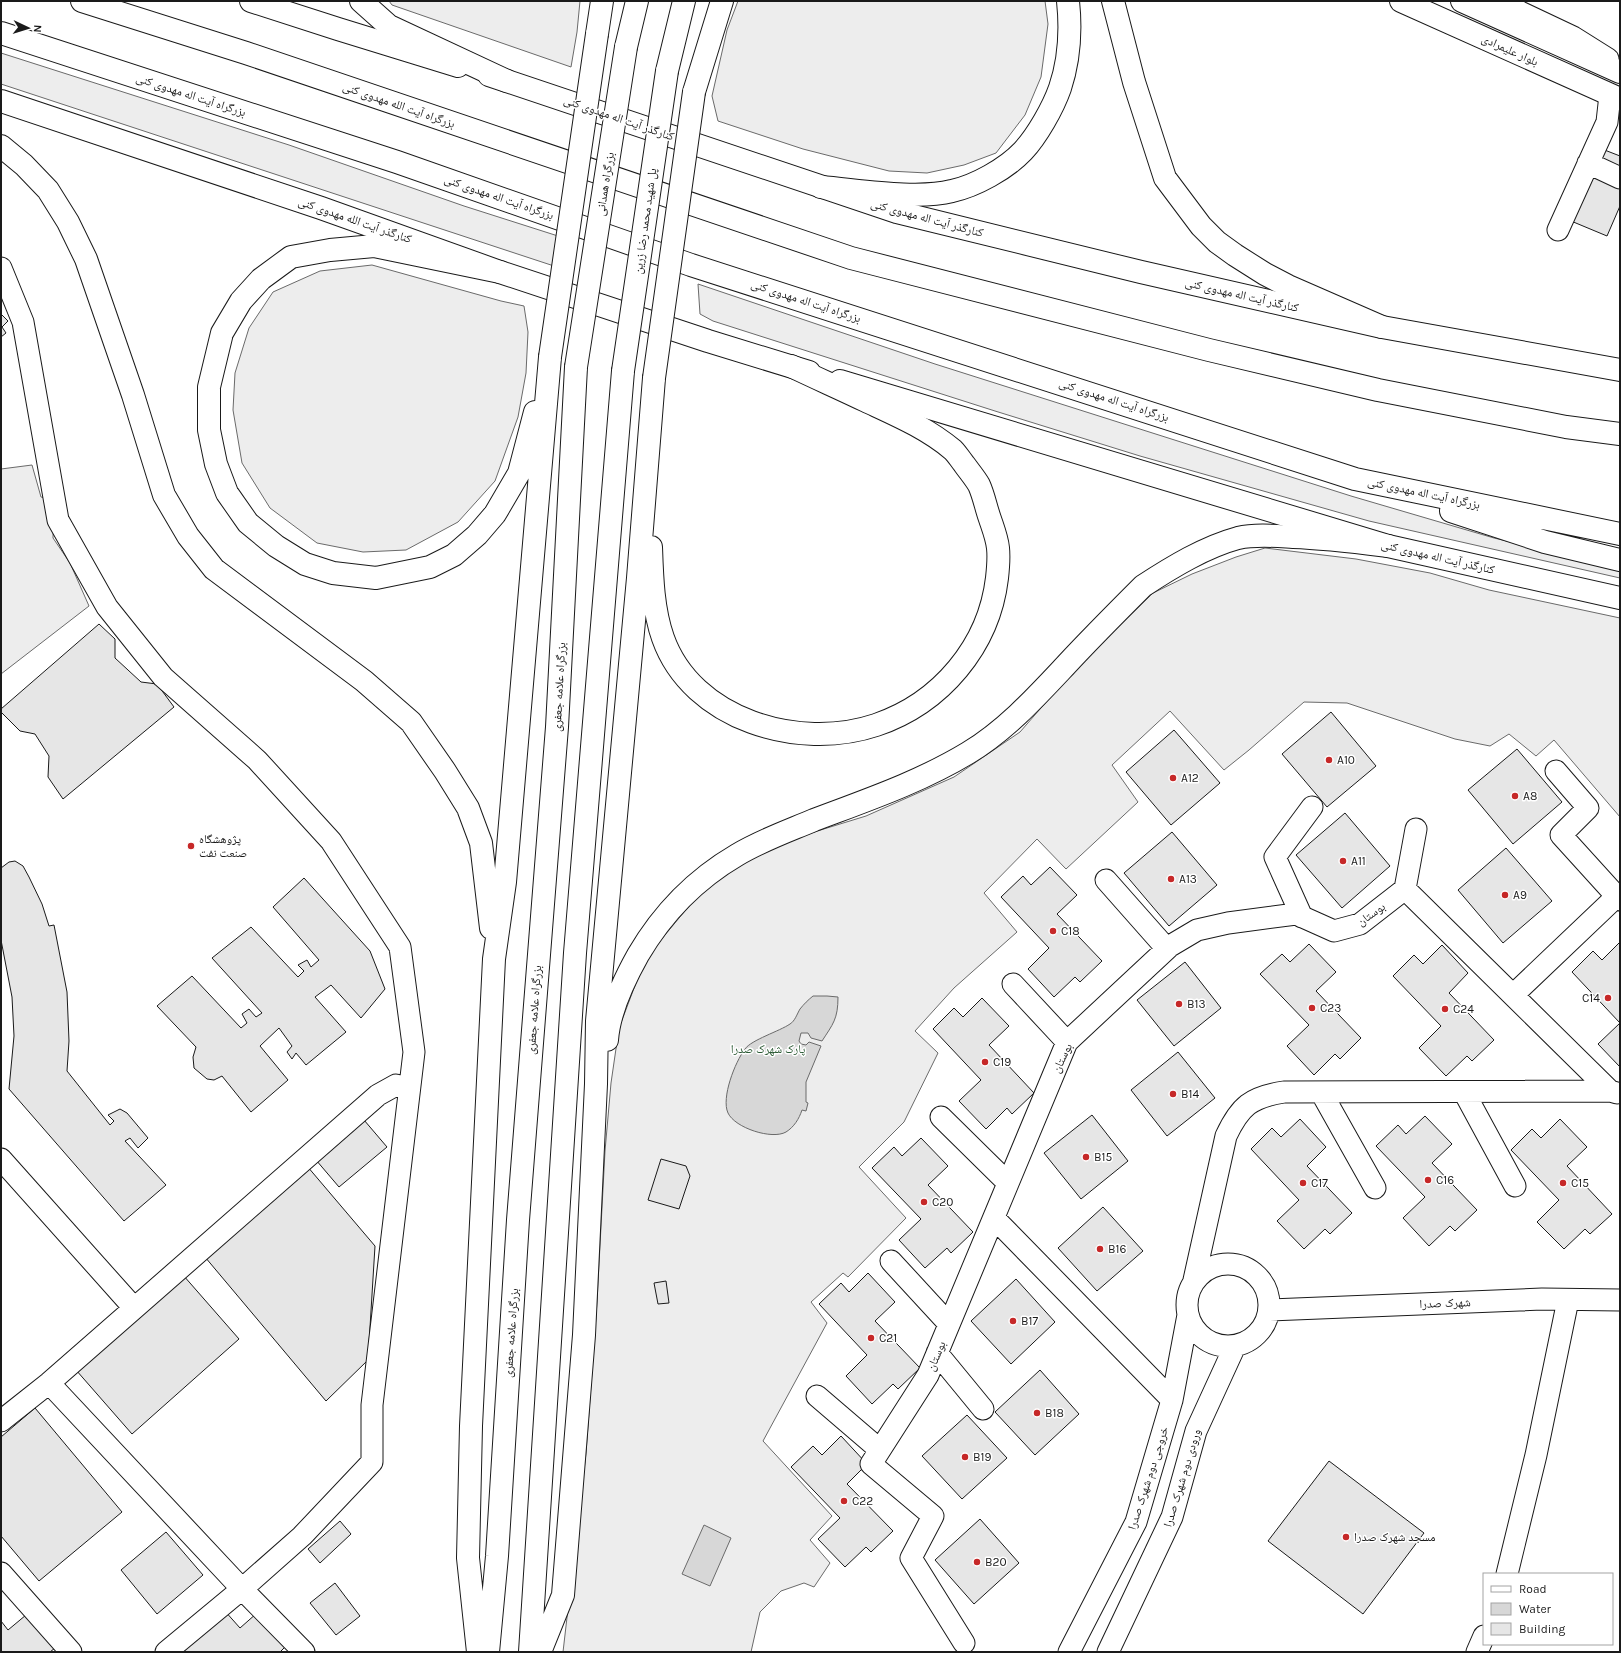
<svg xmlns="http://www.w3.org/2000/svg" width="1621" height="1653" font-family="Karla,'Noto Naskh Arabic',sans-serif">
<style>
.built{fill:#ededed;stroke:#6a6a6a}
.water{fill:#d7d7d7;stroke:#6a6a6a}
.building{fill:#e6e6e6;stroke:#1a1a1a}
.lines{fill:none;stroke-linecap:round;stroke-linejoin:round}
.minor-casing{stroke:#1a1a1a;stroke-width:23}
.major-casing{stroke:#1a1a1a;stroke-width:24}
.highway-casing{stroke:#1a1a1a;stroke-width:24}
.minor{stroke:#fff;stroke-width:21}
.major{stroke:#fff;stroke-width:22}
.highway{stroke:#fff;stroke-width:22}
.highway-bridge-casing{stroke:#1a1a1a;stroke-width:24;stroke-linecap:butt}
.highway-bridge{stroke:#fff;stroke-width:22}
.poi-dot{fill:#c62828;stroke:#fff;stroke-width:1.5}
.labels{text-anchor:middle;stroke-width:3;stroke-linejoin:round;paint-order:stroke}
.street-label{font-size:12px;fill:#1a1a1a;stroke:#fff}
.poi-label{font-size:12px;fill:#1a1a1a;stroke:#fff;text-anchor:start}
.park-label{font-size:12px;fill:#2b5a34;stroke:#fff}
</style>
<rect width="100%" height="100%" fill="#fff"/>
<path class="built" d="M 389,1 L 580,1 L 577,32 L 571,67 L 392,5 Z
M 738,1 L 1045,1 L 1048,24 L 1041,77 L 1025,115 L 996,153 L 964,165 L 927,173 L 889,171 L 803,149 L 718,121 L 712,96 L 727,30 Z
M 1,53 L 289,145 L 464,206 L 558,236 L 554,266 L 1,84 Z
M 372,265 L 501,301 L 524,306 L 528,332 L 526,373 L 518,417 L 495,481 L 458,522 L 406,550 L 363,552 L 317,543 L 270,508 L 242,463 L 233,410 L 235,373 L 249,328 L 273,292 L 320,271 Z
M 698,284 L 935,364 L 1351,496 L 1494,538 L 1620,568 L 1620,578 L 1369,521 L 1140,456 L 995,411 L 713,321 L 700,314 Z
M 32,465 L 41,497 L 54,500 L 53,538 L 70,563 L 89,606 L 1,674 L 1,469 Z
M 1265,548 L 1356,559 L 1430,573 L 1489,590 L 1620,618 L 1620,817 L 1554,740 L 1536,756 L 1509,734 L 1490,746 L 1455,739 L 1347,703 L 1304,702 L 1249,750 L 1224,770 L 1170,711 L 1112,765 L 1138,802 L 1066,869 L 1037,839 L 984,893 L 1017,932 L 954,988 L 915,1031 L 938,1053 L 904,1122 L 859,1167 L 906,1218 L 848,1277 L 843,1273 L 811,1302 L 827,1323 L 763,1441 L 832,1516 L 810,1540 L 830,1563 L 814,1587 L 804,1583 L 781,1591 L 760,1612 L 751,1652 L 563,1652 L 586,1453 L 597,1302 L 605,1151 L 611,1083 L 619,1028 L 645,959 L 699,894 L 735,866 L 801,836 L 866,816 L 954,777 L 1020,732 L 1075,669 L 1153,593 L 1192,574 L 1236,557 Z"/>
<path class="water" d="M 813,996 L 827,996 L 838,997 C 838,1019 833,1024 822,1041 L 811,1038 L 808,1033 L 801,1033 L 799,1041 L 801,1044 L 806,1045 L 809,1042 L 821,1046 L 806,1082 L 806,1102 L 808,1103 L 806,1111 L 802,1110 C 799,1119 794,1127 786,1132 C 772,1140 735,1128 728,1113 C 721,1098 735,1062 745,1049 C 751,1040 780,1031 790,1024 C 795,1021 797,1014 800,1009 C 804,1004 808,1000 813,996 Z
M 704,1525 L 731,1538 L 710,1586 L 682,1574 Z"/>
<path class="building" d="M 1602,149 L 1620,156 L 1620,206 L 1607,236 L 1571,221 Z
M 1,314 L 8,321 L 2,327 L 6,333 L 1,337 Z
M 99,624 L 115,639 L 115,658 L 141,682 L 157,684 L 174,707 L 63,799 L 48,777 L 49,756 L 35,734 L 20,731 L 1,712 L 1,709 Z
M 1331,712 L 1376,766 L 1327,807 L 1282,754 Z
M 1174,730 L 1220,783 L 1171,825 L 1126,772 Z
M 1517,749 L 1562,802 L 1513,844 L 1468,790 Z
M 1345,813 L 1390,866 L 1342,908 L 1296,855 Z
M 1172,832 L 1217,885 L 1169,926 L 1124,873 Z
M 1506,848 L 1552,901 L 1503,943 L 1458,890 Z
M 15,861 L 23,866 L 29,877 L 42,904 L 49,926 L 54,925 L 67,992 L 69,1041 L 67,1071 L 110,1125 L 114,1121 L 108,1115 L 120,1109 L 127,1113 L 148,1138 L 138,1148 L 130,1138 L 125,1141 L 166,1185 L 124,1221 L 9,1089 L 14,1036 L 12,997 L 1,940 L 1,868 L 9,862 Z
M 1050,867 L 1077,895 L 1057,914 L 1102,961 L 1080,982 L 1075,977 L 1054,997 L 1028,969 L 1049,948 L 1001,897 L 1023,876 L 1031,885 Z
M 304,878 L 370,951 L 385,989 L 361,1018 L 331,985 L 315,997 L 346,1032 L 306,1065 L 296,1053 L 292,1059 L 287,1052 L 292,1046 L 279,1028 L 260,1046 L 288,1080 L 251,1112 L 222,1076 L 214,1080 L 207,1079 L 194,1068 L 193,1057 L 196,1047 L 157,1006 L 192,976 L 241,1028 L 247,1023 L 242,1014 L 249,1009 L 256,1017 L 262,1013 L 212,958 L 251,927 L 298,977 L 304,971 L 298,965 L 307,960 L 311,967 L 319,960 L 273,907 Z
M 1620,942 L 1620,1023 L 1572,972 L 1593,951 L 1602,960 Z
M 1309,944 L 1336,972 L 1316,991 L 1361,1038 L 1340,1059 L 1335,1054 L 1314,1075 L 1287,1046 L 1309,1025 L 1260,974 L 1282,954 L 1290,962 Z
M 1442,945 L 1468,973 L 1449,993 L 1494,1040 L 1472,1061 L 1467,1056 L 1446,1076 L 1419,1048 L 1441,1026 L 1393,976 L 1414,955 L 1423,964 Z
M 1185,962 L 1221,1008 L 1174,1046 L 1137,1000 Z
M 982,998 L 1009,1026 L 989,1045 L 1034,1093 L 1012,1114 L 1007,1108 L 986,1129 L 959,1101 L 981,1080 L 933,1029 L 954,1008 L 963,1017 Z
M 1620,1023 L 1620,1067 L 1598,1044 Z
M 1178,1052 L 1215,1098 L 1167,1136 L 1131,1090 Z
M 1092,1115 L 1128,1161 L 1081,1199 L 1044,1153 Z
M 1425,1116 L 1452,1144 L 1432,1163 L 1477,1210 L 1455,1231 L 1450,1226 L 1429,1246 L 1403,1218 L 1425,1197 L 1376,1146 L 1398,1125 L 1406,1134 Z
M 1300,1119 L 1326,1147 L 1307,1166 L 1352,1213 L 1330,1234 L 1325,1229 L 1304,1249 L 1277,1221 L 1299,1200 L 1251,1149 L 1272,1128 L 1281,1137 Z
M 1560,1119 L 1587,1147 L 1567,1166 L 1612,1214 L 1590,1234 L 1585,1229 L 1564,1249 L 1537,1222 L 1559,1200 L 1511,1150 L 1532,1129 L 1541,1138 Z
M 364,1120 L 387,1147 L 339,1187 L 316,1160 Z
M 921,1138 L 948,1166 L 928,1185 L 973,1232 L 951,1253 L 947,1248 L 925,1268 L 899,1240 L 921,1219 L 872,1168 L 894,1147 L 902,1156 Z
M 661,1159 L 686,1166 L 690,1176 L 679,1209 L 648,1200 Z
M 307,1166 L 375,1246 L 368,1360 L 326,1401 L 205,1257 Z
M 1103,1207 L 1143,1251 L 1097,1291 L 1058,1248 Z
M 868,1273 L 895,1302 L 875,1321 L 920,1368 L 898,1389 L 893,1384 L 872,1404 L 846,1376 L 867,1355 L 819,1304 L 841,1283 L 849,1292 Z
M 183,1275 L 239,1339 L 132,1434 L 76,1370 Z
M 1016,1279 L 1055,1322 L 1011,1364 L 971,1321 Z
M 666,1281 L 669,1303 L 658,1304 L 654,1283 Z
M 1040,1370 L 1079,1414 L 1035,1455 L 995,1412 Z
M 35,1408 L 122,1512 L 39,1581 L 1,1536 L 1,1437 Z
M 967,1415 L 1007,1458 L 962,1499 L 922,1456 Z
M 841,1436 L 867,1464 L 847,1484 L 893,1531 L 871,1552 L 866,1547 L 845,1567 L 818,1539 L 840,1518 L 791,1467 L 813,1446 L 822,1455 Z
M 1329,1461 L 1424,1533 L 1363,1614 L 1268,1541 Z
M 980,1519 L 1019,1563 L 974,1604 L 935,1560 Z
M 340,1521 L 351,1534 L 320,1563 L 308,1549 Z
M 166,1532 L 203,1575 L 157,1614 L 121,1570 Z
M 335,1583 L 360,1616 L 336,1635 L 310,1603 Z
M 224,1610 L 240,1628 L 257,1613 L 286,1646 L 280,1652 L 176,1652 Z
M 26,1615 L 55,1648 L 50,1652 L 1,1652 L 1,1621 L 8,1630 Z"/>
<g class="lines">
<g class="minor-casing">
<path id="minor" d="M 1497,1 L 1573,37 L 1608,59
M 1588,163 L 1620,178
M 1558,230 L 1607,122 L 1610,95
M 1,268 L 23,322 L 58,520 L 107,607 L 163,677 L 257,760 L 331,841 L 400,947 L 414,1052 L 372,1405 L 372,1462 L 302,1536 L 242,1589 L 166,1652
M 1556,771 L 1588,808 L 1561,835 L 1620,900
M 1106,880 L 1167,949
M 1405,889 L 1416,829
M 1302,917 L 1275,857 L 1312,807
M 1013,984 L 1067,1042
M 1513,995 L 1617,896
M 1321,1092 L 1375,1188
M 1464,1092 L 1515,1186
M 941,1117 L 1008,1183
M 1,1159 L 134,1308
M 994,1218 L 1172,1400
M 891,1261 L 949,1324
M1187 1305a41 41 0 1 1 82 0a41 41 0 1 1-82 0Z
M 1194,1280 L 1226,1136 C 1240,1106 1251,1097 1284,1092 L 1610,1091 L 1617,1093
M 1269,1310 L 1542,1299 L 1620,1300
M 937,1353 L 983,1409
M 49,1383 L 242,1589 L 304,1652
M 817,1396 L 880,1450
M 1,1421 L 49,1383 L 378,1095 L 396,1085 L 409,1089
M 1,1573 L 71,1652
M 1507,1574 L 1536,1455 L 1568,1300
M 964,1643 L 911,1558 L 933,1516 L 871,1464 L 928,1375 L 1067,1042 L 1170,946 L 1197,930 L 1228,923 L 1296,914 L 1334,931 L 1360,924 L 1405,889 L 1610,1091
M 1069,1652 L 1136,1522 L 1172,1400 L 1188,1315
M 1108,1652 L 1172,1517 L 1196,1431 L 1235,1346
M 1477,1652 L 1484,1636"/>
</g>
<g class="major-casing">
<path id="major" d="M 251,1 L 338,29 L 458,66
M 1401,1 L 1620,99
M 1462,1 L 1620,72
M 489,75 L 897,212 L 1141,272 L 1382,327 L 1620,370
M 1,101 L 321,208 L 500,272 L 708,341 L 809,372
M 840,381 L 1388,546 L 1620,598"/>
</g>
<g class="highway-casing">
<path id="highway" d="M 82,1 L 246,53 L 851,258 L 1209,350 L 1378,390 L 1566,427 L 1620,434
M 361,1 L 389,26 L 507,81
M 1113,1 L 1134,82 L 1165,178 L 1201,226 L 1217,242 L 1235,255 L 1265,274 L 1288,286 L 1382,327
M 1,33 L 397,162 L 691,265 L 1355,479 L 1620,534
M 597,34 L 602,1
M 626,47 L 637,1
M 667,71 L 684,1
M 694,92 L 722,1
M 1,146 L 24,165 L 48,190 L 68,222 L 86,259 L 133,395 L 164,495 L 188,536 L 214,569 L 364,681 L 411,722 L 445,771 L 468,808 L 481,843 L 491,928
M 821,187 C 859,190 916,200 952,191 C 975,186 1006,169 1023,151 C 1037,136 1053,108 1060,88 C 1069,61 1071,29 1068,1
M 500,272 L 374,246 L 330,250 L 291,257 L 261,279 L 241,301 L 222,333 L 209,387 L 209,430 L 216,464 L 227,493 L 248,523 L 276,546 L 305,564 L 333,573 L 376,578 L 430,567 L 454,555 L 477,535 L 495,514 L 519,473 L 535,412
M 1451,511 L 1545,542 L 1620,560
M 651,547 C 652,577 653,610 663,638 C 692,720 799,751 876,725 C 941,703 989,646 997,578 C 998,569 999,557 998,548 C 997,538 993,528 990,519 C 986,508 984,496 979,485 C 975,478 969,471 964,464 C 960,459 957,454 953,450 C 927,428 896,415 866,401 C 841,389 816,378 791,366
M 607,1040 C 609,1012 624,980 638,955 C 662,914 696,879 737,855 C 762,840 788,831 814,820 C 867,800 920,782 968,753 C 1006,730 1036,697 1066,665 C 1091,638 1117,612 1143,586 C 1172,567 1205,547 1238,538 C 1256,534 1276,536 1293,537 C 1325,538 1356,542 1388,546
M 478,1652 L 468,1558 L 471,1426 L 494,959 L 505,882 L 550,357
M 488,1652 L 497,1556 L 518,1220 L 557,727 L 576,367
M 530,1652 L 575,953 L 623,371
M 540,1652 L 563,1595 L 584,1335 L 596,1084 L 597,1021 L 638,578 L 654,378"/>
</g>
<use href="#minor" class="minor"/>
<use href="#major" class="major"/>
<use href="#highway" class="highway"/>
<g class="highway-bridge-casing">
<path id="highway-bridge" d="M 550,357 L 597,34
M 576,367 L 626,47
M 623,371 L 667,71
M 654,378 L 694,92"/>
</g>
<use href="#highway-bridge" class="highway-bridge"/>
</g>
<g class="poi-dot">
<circle cx="1329" cy="760" r="4"/>
<circle cx="1173" cy="778" r="4"/>
<circle cx="1515" cy="796" r="4"/>
<circle cx="191" cy="846" r="4"/>
<circle cx="1343" cy="861" r="4"/>
<circle cx="1171" cy="879" r="4"/>
<circle cx="1505" cy="895" r="4"/>
<circle cx="1053" cy="931" r="4"/>
<circle cx="1608" cy="998" r="4"/>
<circle cx="1179" cy="1004" r="4"/>
<circle cx="1312" cy="1008" r="4"/>
<circle cx="1445" cy="1009" r="4"/>
<circle cx="985" cy="1062" r="4"/>
<circle cx="1173" cy="1094" r="4"/>
<circle cx="1086" cy="1157" r="4"/>
<circle cx="1428" cy="1180" r="4"/>
<circle cx="1303" cy="1183" r="4"/>
<circle cx="1563" cy="1183" r="4"/>
<circle cx="924" cy="1202" r="4"/>
<circle cx="1100" cy="1249" r="4"/>
<circle cx="1013" cy="1321" r="4"/>
<circle cx="871" cy="1338" r="4"/>
<circle cx="1037" cy="1413" r="4"/>
<circle cx="965" cy="1457" r="4"/>
<circle cx="844" cy="1501" r="4"/>
<circle cx="1346" cy="1537" r="4"/>
<circle cx="977" cy="1562" r="4"/>
</g>
<g class="labels">
<g class="street-label">
<text transform="translate(1510 50) rotate(24)" y="4">بلوار علیمرادی</text>
<text transform="translate(191 95) rotate(18)" y="4">بزرگراه آیت اله مهدوی کنی</text>
<text transform="translate(399 105) rotate(19)" y="4">بزرگراه آیت الله مهدوی کنی</text>
<text transform="translate(619 118) rotate(19)" y="4">کنارگذر آیت اله مهدوی کنی</text>
<text transform="translate(605 184) rotate(-81)" y="4">بزرگراه همدانی</text>
<text transform="translate(499 197) rotate(19)" y="4">بزرگراه آیت اله مهدوی کنی</text>
<text transform="translate(927 218) rotate(15)" y="4">کنارگذر آیت اله مهدوی کنی</text>
<text transform="translate(355 220) rotate(19)" y="4">کنارگذر آیت الله مهدوی کنی</text>
<text transform="translate(645 221) rotate(-82)" y="4">پل شهید محمد رضا زرین</text>
<text transform="translate(1242 295) rotate(13)" y="4">کنارگذر آیت اله مهدوی کنی</text>
<text transform="translate(806 301) rotate(18)" y="4">بزرگراه آیت اله مهدوی کنی</text>
<text transform="translate(1114 400) rotate(18)" y="4">بزرگراه آیت اله مهدوی کنی</text>
<text transform="translate(1424 493) rotate(12)" y="4">بزرگراه آیت اله مهدوی کنی</text>
<text transform="translate(1438 557) rotate(13)" y="4">کنارگذر آیت اله مهدوی کنی</text>
<text transform="translate(559 687) rotate(-87)" y="4">بزرگراه علامه جعفری</text>
<text transform="translate(1371 914) rotate(-35)" y="4">بوستان</text>
<text transform="translate(534 1010) rotate(-86)" y="4">بزرگراه علامه جعفری</text>
<text transform="translate(1062 1058) rotate(-64)" y="4">بوستان</text>
<text transform="translate(1445 1303) rotate(-2)" y="4">شهرک صدرا</text>
<text transform="translate(511 1333) rotate(-86)" y="4">بزرگراه علامه جعفری</text>
<text transform="translate(936 1356) rotate(-67)" y="4">بوستان</text>
<text transform="translate(1148 1478) rotate(-72)" y="4">خروجی دوم شهرک صدرا</text>
<text transform="translate(1182 1478) rotate(-73)" y="4">ورودی دوم شهرک صدرا</text>
</g>
<g class="poi-label">
<text x="1337" y="764">A10</text>
<text x="1181" y="782">A12</text>
<text x="1523" y="800">A8</text>
<text x="199" y="843">پژوهشگاه<tspan x="199" dy="14">صنعت نفت</tspan></text>
<text x="1351" y="865">A11</text>
<text x="1179" y="883">A13</text>
<text x="1513" y="899">A9</text>
<text x="1061" y="935">C18</text>
<text x="1600" y="1002" text-anchor="end">C14</text>
<text x="1187" y="1008">B13</text>
<text x="1320" y="1012">C23</text>
<text x="1453" y="1013">C24</text>
<text x="993" y="1066">C19</text>
<text x="1181" y="1098">B14</text>
<text x="1094" y="1161">B15</text>
<text x="1436" y="1184">C16</text>
<text x="1311" y="1187">C17</text>
<text x="1571" y="1187">C15</text>
<text x="932" y="1206">C20</text>
<text x="1108" y="1253">B16</text>
<text x="1021" y="1325">B17</text>
<text x="879" y="1342">C21</text>
<text x="1045" y="1417">B18</text>
<text x="973" y="1461">B19</text>
<text x="852" y="1505">C22</text>
<text x="1354" y="1541">مسجد شهرک صدرا</text>
<text x="985" y="1566">B20</text>
</g>
<g class="park-label">
<text x="768" y="1053">پارک شهرک صدرا</text>
</g>
</g>
<rect width="1621" height="1653" fill="none" stroke="#1a1a1a" stroke-width="4"/>
<rect x="1483" y="1573" width="130" height="72" fill="#ffffff" stroke="#a3a3a3"/>
<rect x="1491" y="1586" width="20" height="6" fill="#ffffff" stroke="#a3a3a3"/>
<text x="1519" y="1593" font-size="12" fill="#1a1a1a">Road</text>
<rect x="1491" y="1603" width="20" height="12" fill="#d7d7d7" stroke="#a3a3a3"/>
<text x="1519" y="1613" font-size="12" fill="#1a1a1a">Water</text>
<rect x="1491" y="1623" width="20" height="12" fill="#e6e6e6" stroke="#a3a3a3"/>
<text x="1519" y="1633" font-size="12" fill="#1a1a1a">Building</text>
<g transform="translate(28 28) rotate(94)" stroke="#ffffff" stroke-width="3" paint-order="stroke">
<path d="M0-3L7 15L0 10L-7 15Z" fill="#1a1a1a"/>
<text y="-6" font-size="11" font-weight="bold" text-anchor="middle" fill="#1a1a1a">N</text>
</g>
</svg>
